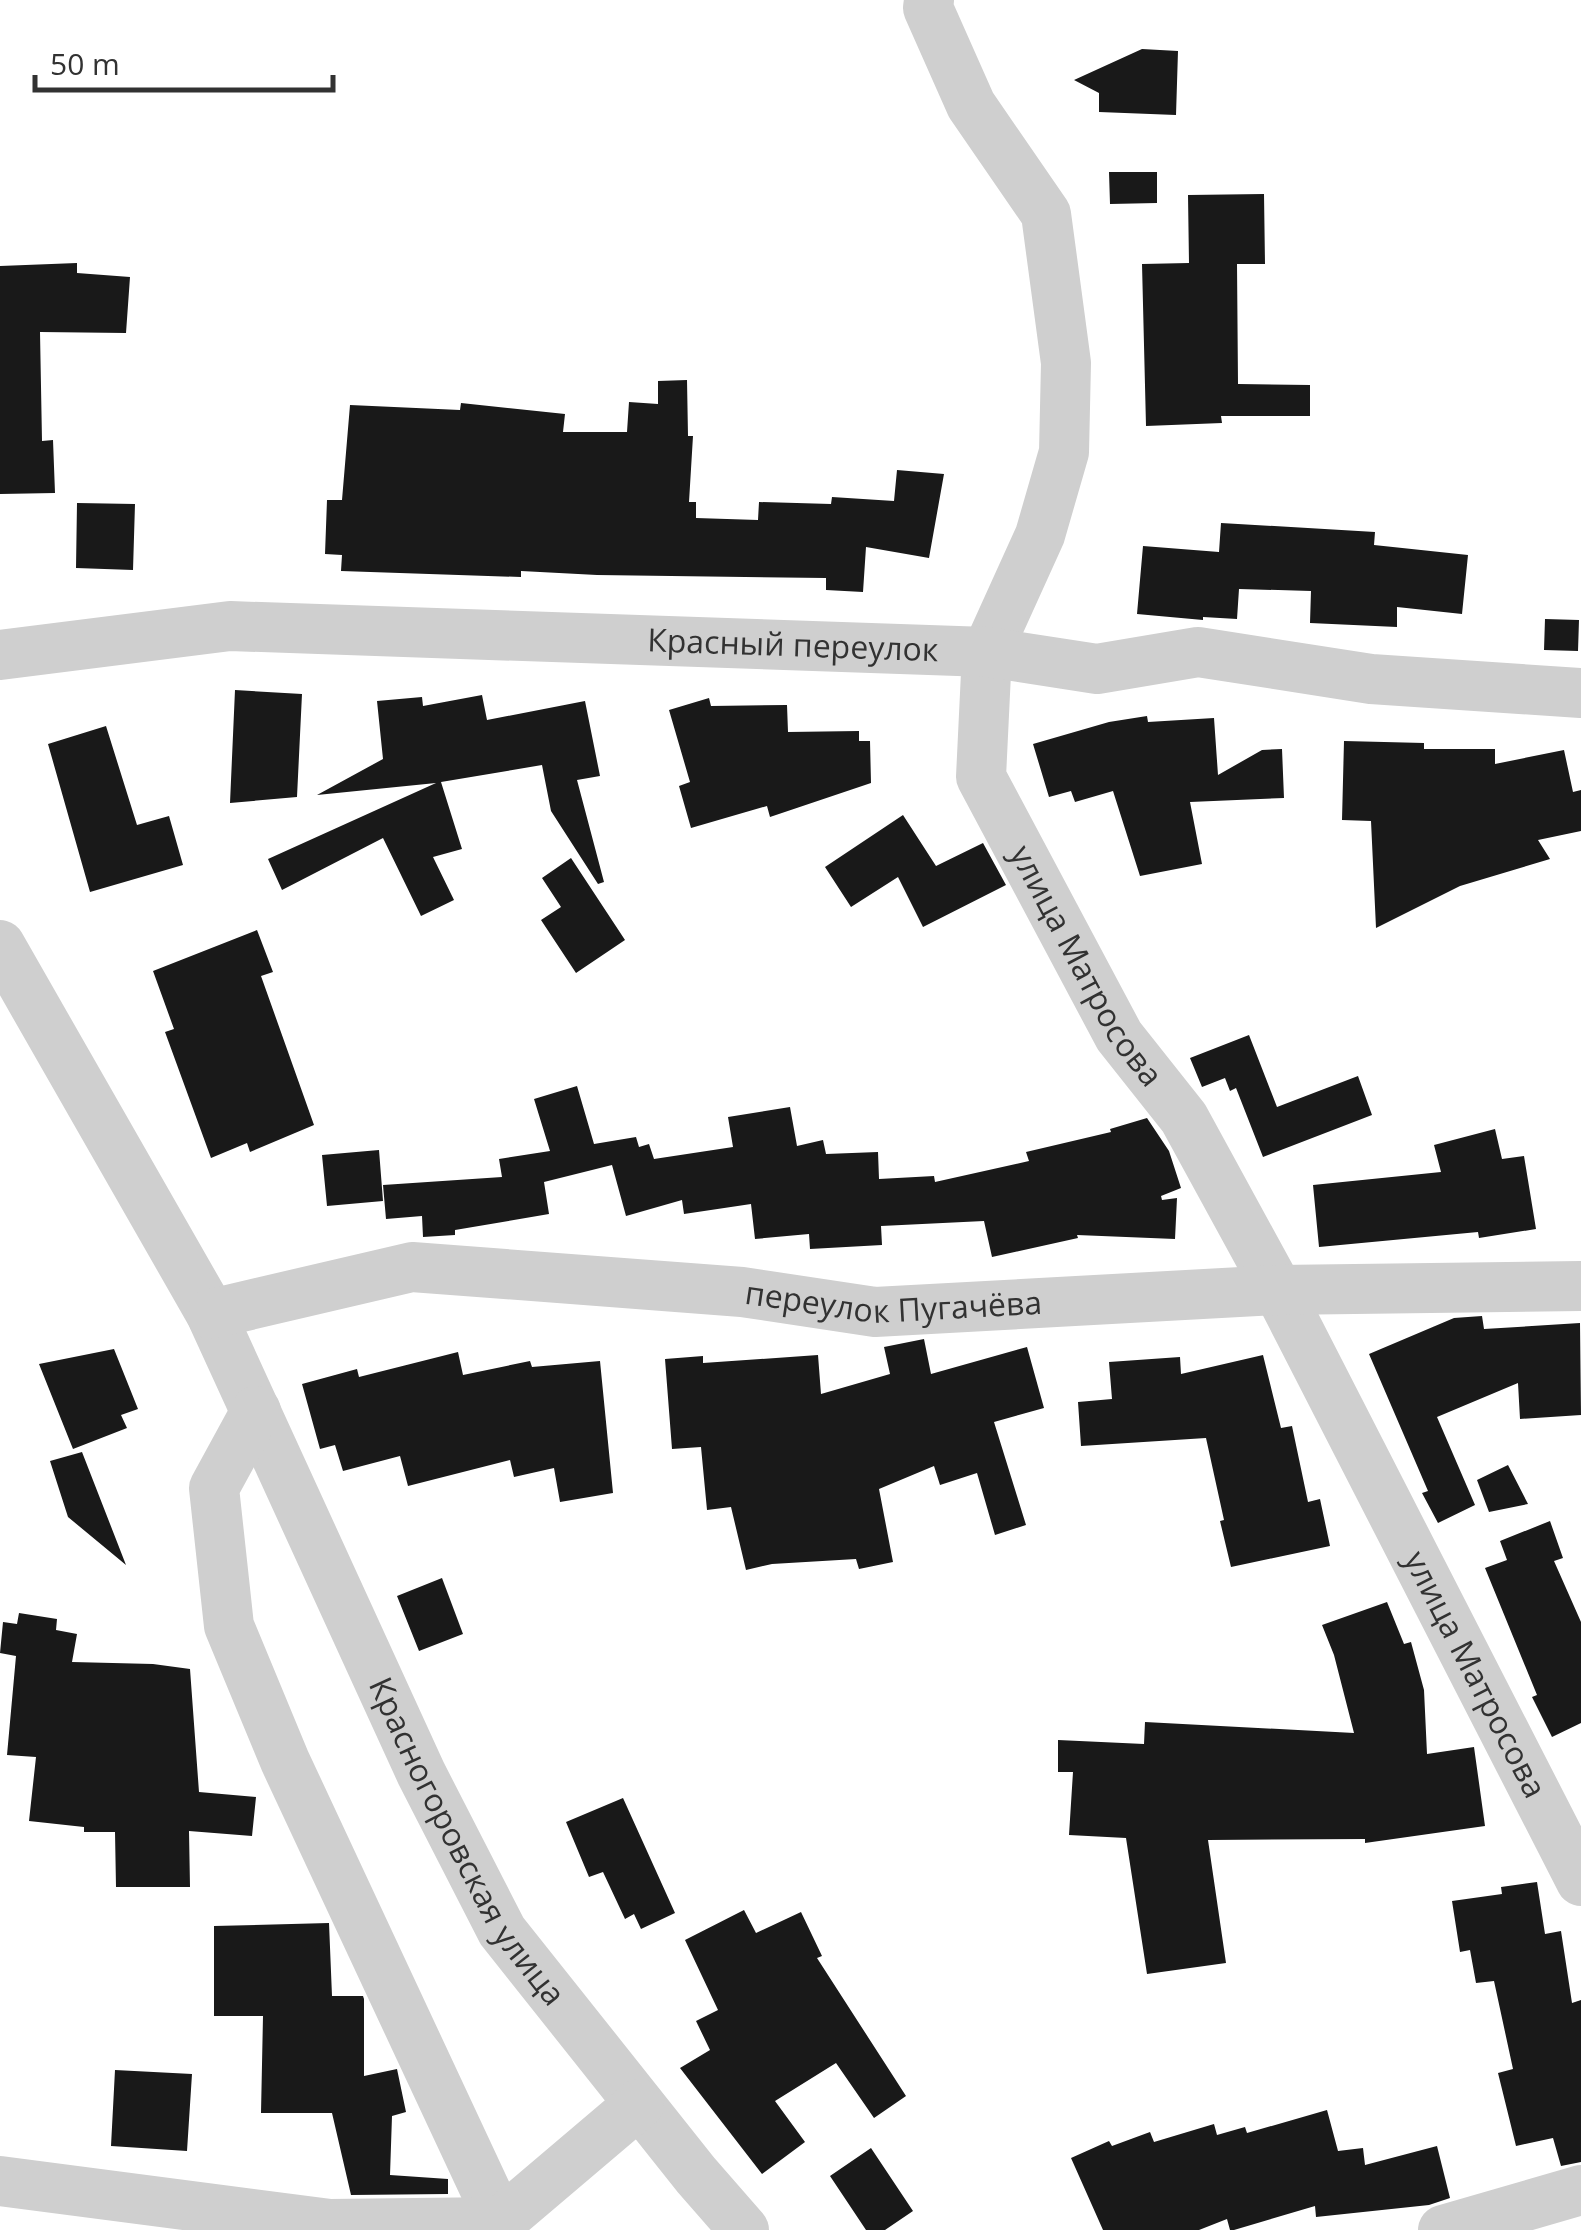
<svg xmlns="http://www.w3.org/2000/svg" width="1581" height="2230" font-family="'Open Sans',sans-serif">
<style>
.building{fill:#191919}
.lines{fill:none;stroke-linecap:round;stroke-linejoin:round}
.minor{stroke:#cfcfcf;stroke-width:50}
.labels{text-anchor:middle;stroke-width:10;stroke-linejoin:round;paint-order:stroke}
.street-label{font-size:32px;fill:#323232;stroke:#fff}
</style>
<rect width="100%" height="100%" fill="#fff"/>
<path class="building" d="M 1142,49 L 1178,51 L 1176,115 L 1099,112 L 1099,93 L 1074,80 Z
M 1109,172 L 1157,172 L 1157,203 L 1110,204 Z
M 1264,194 L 1265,264 L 1237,264 L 1238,384 L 1310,385 L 1310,416 L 1221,416 L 1222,423 L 1146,426 L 1142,264 L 1189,263 L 1188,195 Z
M 77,263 L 77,273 L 130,277 L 126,333 L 40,332 L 42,441 L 53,440 L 55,493 L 0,494 L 0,266 Z
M 687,380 L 688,436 L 693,436 L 689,502 L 696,502 L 696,518 L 758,520 L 759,502 L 831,504 L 832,497 L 894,501 L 897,470 L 944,474 L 929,558 L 866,547 L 863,592 L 826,590 L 826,578 L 597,575 L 521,571 L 521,577 L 341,571 L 342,555 L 325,554 L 327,500 L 342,500 L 350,405 L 460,410 L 461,403 L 565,414 L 563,432 L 627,432 L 629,402 L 658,404 L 658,381 Z
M 77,503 L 135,504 L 133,570 L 76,568 Z
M 1221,523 L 1375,532 L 1374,545 L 1468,555 L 1462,614 L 1397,607 L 1397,627 L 1310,623 L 1311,591 L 1239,589 L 1237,619 L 1203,617 L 1203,620 L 1137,614 L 1143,546 L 1219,552 Z
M 1545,619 L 1579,620 L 1578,651 L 1544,650 Z
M 235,690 L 302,694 L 297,797 L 230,803 Z
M 482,695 L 487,720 L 585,701 L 600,776 L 577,780 L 604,882 L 598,884 L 551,811 L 542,765 L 441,782 L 462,849 L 433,857 L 454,900 L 421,916 L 383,838 L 282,890 L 268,859 L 436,783 L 317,795 L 383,759 L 377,701 L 422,697 L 423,706 Z
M 709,698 L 711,706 L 787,705 L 788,732 L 859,731 L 859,741 L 870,741 L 871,783 L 770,817 L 767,806 L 691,828 L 679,786 L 690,782 L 669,710 Z
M 1147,716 L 1148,722 L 1214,718 L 1218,775 L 1262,750 L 1282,749 L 1284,798 L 1190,802 L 1202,864 L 1140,876 L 1113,791 L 1075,802 L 1071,791 L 1049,797 L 1033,744 L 1109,722 Z
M 106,726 L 137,825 L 169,816 L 183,865 L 90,892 L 48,744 Z
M 1344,741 L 1424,743 L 1424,749 L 1495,749 L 1495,764 L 1564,750 L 1573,792 L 1581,790 L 1581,831 L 1538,840 L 1550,859 L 1460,886 L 1376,928 L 1371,821 L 1342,820 Z
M 903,815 L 936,866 L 983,843 L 1006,885 L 923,927 L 898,877 L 851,907 L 825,867 Z
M 571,858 L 625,940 L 576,973 L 541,920 L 561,907 L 542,878 Z
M 257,930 L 273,972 L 261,976 L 314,1125 L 250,1152 L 247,1143 L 211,1158 L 165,1032 L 174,1029 L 153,971 Z
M 1249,1035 L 1277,1107 L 1358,1076 L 1372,1115 L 1263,1157 L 1236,1088 L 1230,1091 L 1225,1078 L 1202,1087 L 1190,1058 Z
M 577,1086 L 594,1144 L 636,1137 L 639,1147 L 649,1144 L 654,1159 L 733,1147 L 728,1117 L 790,1107 L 797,1146 L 823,1140 L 826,1154 L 878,1152 L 879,1179 L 934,1176 L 935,1182 L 1029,1161 L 1026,1152 L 1111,1132 L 1110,1129 L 1147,1118 L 1169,1151 L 1181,1188 L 1161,1196 L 1162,1200 L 1177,1198 L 1175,1239 L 1077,1235 L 1078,1238 L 992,1257 L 984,1221 L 881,1226 L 882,1245 L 810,1249 L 809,1234 L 755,1239 L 751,1204 L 684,1214 L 682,1200 L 626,1216 L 612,1165 L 544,1182 L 549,1214 L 455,1230 L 455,1235 L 423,1237 L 422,1216 L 386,1219 L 383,1185 L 502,1177 L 499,1159 L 550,1151 L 534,1099 Z
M 1495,1129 L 1502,1159 L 1524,1156 L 1536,1229 L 1479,1238 L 1478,1232 L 1319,1247 L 1313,1185 L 1441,1172 L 1434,1145 Z
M 379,1150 L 383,1201 L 327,1206 L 322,1155 Z
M 1482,1316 L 1484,1329 L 1580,1323 L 1581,1415 L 1520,1419 L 1518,1383 L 1437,1417 L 1475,1505 L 1438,1523 L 1422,1493 L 1428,1491 L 1369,1354 L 1454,1318 Z
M 924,1339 L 931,1374 L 1027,1347 L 1044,1408 L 994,1422 L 1026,1525 L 995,1535 L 977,1473 L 940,1485 L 934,1466 L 879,1489 L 893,1562 L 859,1569 L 856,1559 L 772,1564 L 746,1570 L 731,1507 L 707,1510 L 701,1447 L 672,1449 L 665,1359 L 703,1356 L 703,1363 L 818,1355 L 821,1394 L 890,1374 L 884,1347 Z
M 114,1349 L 138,1409 L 121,1415 L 127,1428 L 73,1449 L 39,1364 Z
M 458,1352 L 463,1375 L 530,1361 L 532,1367 L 600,1361 L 613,1493 L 560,1502 L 554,1468 L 514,1477 L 510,1460 L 408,1486 L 400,1456 L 343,1471 L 335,1445 L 320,1449 L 302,1384 L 357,1369 L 359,1377 Z
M 1263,1355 L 1281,1428 L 1292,1426 L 1308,1502 L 1320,1499 L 1330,1546 L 1231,1567 L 1220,1521 L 1224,1520 L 1206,1438 L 1081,1446 L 1078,1402 L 1112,1399 L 1109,1362 L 1180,1357 L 1181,1374 Z
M 82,1452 L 126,1565 L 68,1517 L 50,1461 Z
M 1508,1465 L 1528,1504 L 1489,1512 L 1477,1480 Z
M 1550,1521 L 1563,1558 L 1554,1561 L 1581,1622 L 1581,1723 L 1552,1737 L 1532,1697 L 1537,1695 L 1485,1568 L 1507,1560 L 1500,1541 Z
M 442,1578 L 463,1634 L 419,1651 L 397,1596 Z
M 1387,1602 L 1404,1644 L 1411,1642 L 1424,1690 L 1427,1754 L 1474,1747 L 1485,1826 L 1365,1843 L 1365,1839 L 1208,1840 L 1226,1963 L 1147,1974 L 1126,1838 L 1069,1835 L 1073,1772 L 1058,1772 L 1058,1740 L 1144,1744 L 1145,1722 L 1354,1733 L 1334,1655 L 1322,1625 Z
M 19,1613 L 57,1619 L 56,1630 L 77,1634 L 72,1662 L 153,1664 L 190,1669 L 199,1792 L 256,1797 L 252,1836 L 189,1831 L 190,1887 L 116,1887 L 115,1832 L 84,1832 L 84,1827 L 29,1821 L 36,1757 L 7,1755 L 16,1656 L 0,1653 L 3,1622 L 17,1624 Z
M 623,1798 L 675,1913 L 641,1929 L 634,1914 L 625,1919 L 603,1872 L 589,1877 L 566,1822 Z
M 1537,1882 L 1545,1934 L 1561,1931 L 1572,2003 L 1581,2000 L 1581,2162 L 1561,2166 L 1553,2138 L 1516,2146 L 1498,2073 L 1513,2069 L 1494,1981 L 1476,1983 L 1470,1950 L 1460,1952 L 1452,1901 L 1502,1894 L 1501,1887 Z
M 744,1910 L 756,1933 L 801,1912 L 822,1956 L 817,1958 L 906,2096 L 874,2118 L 836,2063 L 775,2101 L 805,2142 L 762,2174 L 680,2068 L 710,2050 L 696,2021 L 718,2010 L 685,1940 Z
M 329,1923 L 332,1996 L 363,1996 L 364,1999 L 364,2076 L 397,2069 L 406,2112 L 392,2116 L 390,2175 L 448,2179 L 448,2194 L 351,2195 L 332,2113 L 261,2113 L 263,2016 L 214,2016 L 214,1926 Z
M 115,2070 L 192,2074 L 187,2151 L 111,2146 Z
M 1327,2110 L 1338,2151 L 1363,2148 L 1365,2165 L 1437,2146 L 1450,2198 L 1429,2205 L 1316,2217 L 1315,2206 L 1234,2230 L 1230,2230 L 1227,2219 L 1199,2230 L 1103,2230 L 1071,2158 L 1109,2141 L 1112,2146 L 1150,2132 L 1154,2142 L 1214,2124 L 1217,2135 L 1245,2127 L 1247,2133 Z
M 871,2148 L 913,2211 L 885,2230 L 866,2230 L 830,2176 Z"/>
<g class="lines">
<g class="minor">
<path id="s1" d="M 929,0 L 928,8 L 971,105 L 1046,214 L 1066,363 L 1064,452 L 1040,535 L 987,652 L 981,777 L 1119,1036 L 1184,1118 L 1278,1290 L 1581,1881"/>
<path id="s2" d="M 0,655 L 230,626 L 987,652 L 1097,669 L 1198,652 L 1371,679 L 1581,693"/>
<path id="s3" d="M 0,945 L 211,1314 L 421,1773 L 502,1931 L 696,2175 L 744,2230"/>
<path id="s4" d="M 211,1314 L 412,1267 L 742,1292 L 875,1312 L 1278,1290 L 1581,1286"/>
<path d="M 256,1411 L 214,1488 L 229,1626 L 285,1761 L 504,2230"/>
<path d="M 0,2181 L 330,2224 L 500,2222 L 639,2104"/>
<path d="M 1443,2230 L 1581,2190"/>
</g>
</g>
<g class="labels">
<g class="street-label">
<text dy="11" stroke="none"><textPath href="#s2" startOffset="795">Красный переулок</textPath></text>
<text dy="11" stroke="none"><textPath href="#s1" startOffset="1042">улица Матросова</textPath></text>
<text dy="11" stroke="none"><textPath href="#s4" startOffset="690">переулок Пугачёва</textPath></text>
<text dy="11" stroke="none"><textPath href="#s1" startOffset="1852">улица Матросова</textPath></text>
<text dy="11" stroke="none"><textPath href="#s3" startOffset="1012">Красногоровская улица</textPath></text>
</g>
</g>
<path d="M35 75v15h298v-15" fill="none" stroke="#323232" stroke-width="5"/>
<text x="50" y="75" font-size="30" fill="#323232" stroke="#ffffff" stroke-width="8" paint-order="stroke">50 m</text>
</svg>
